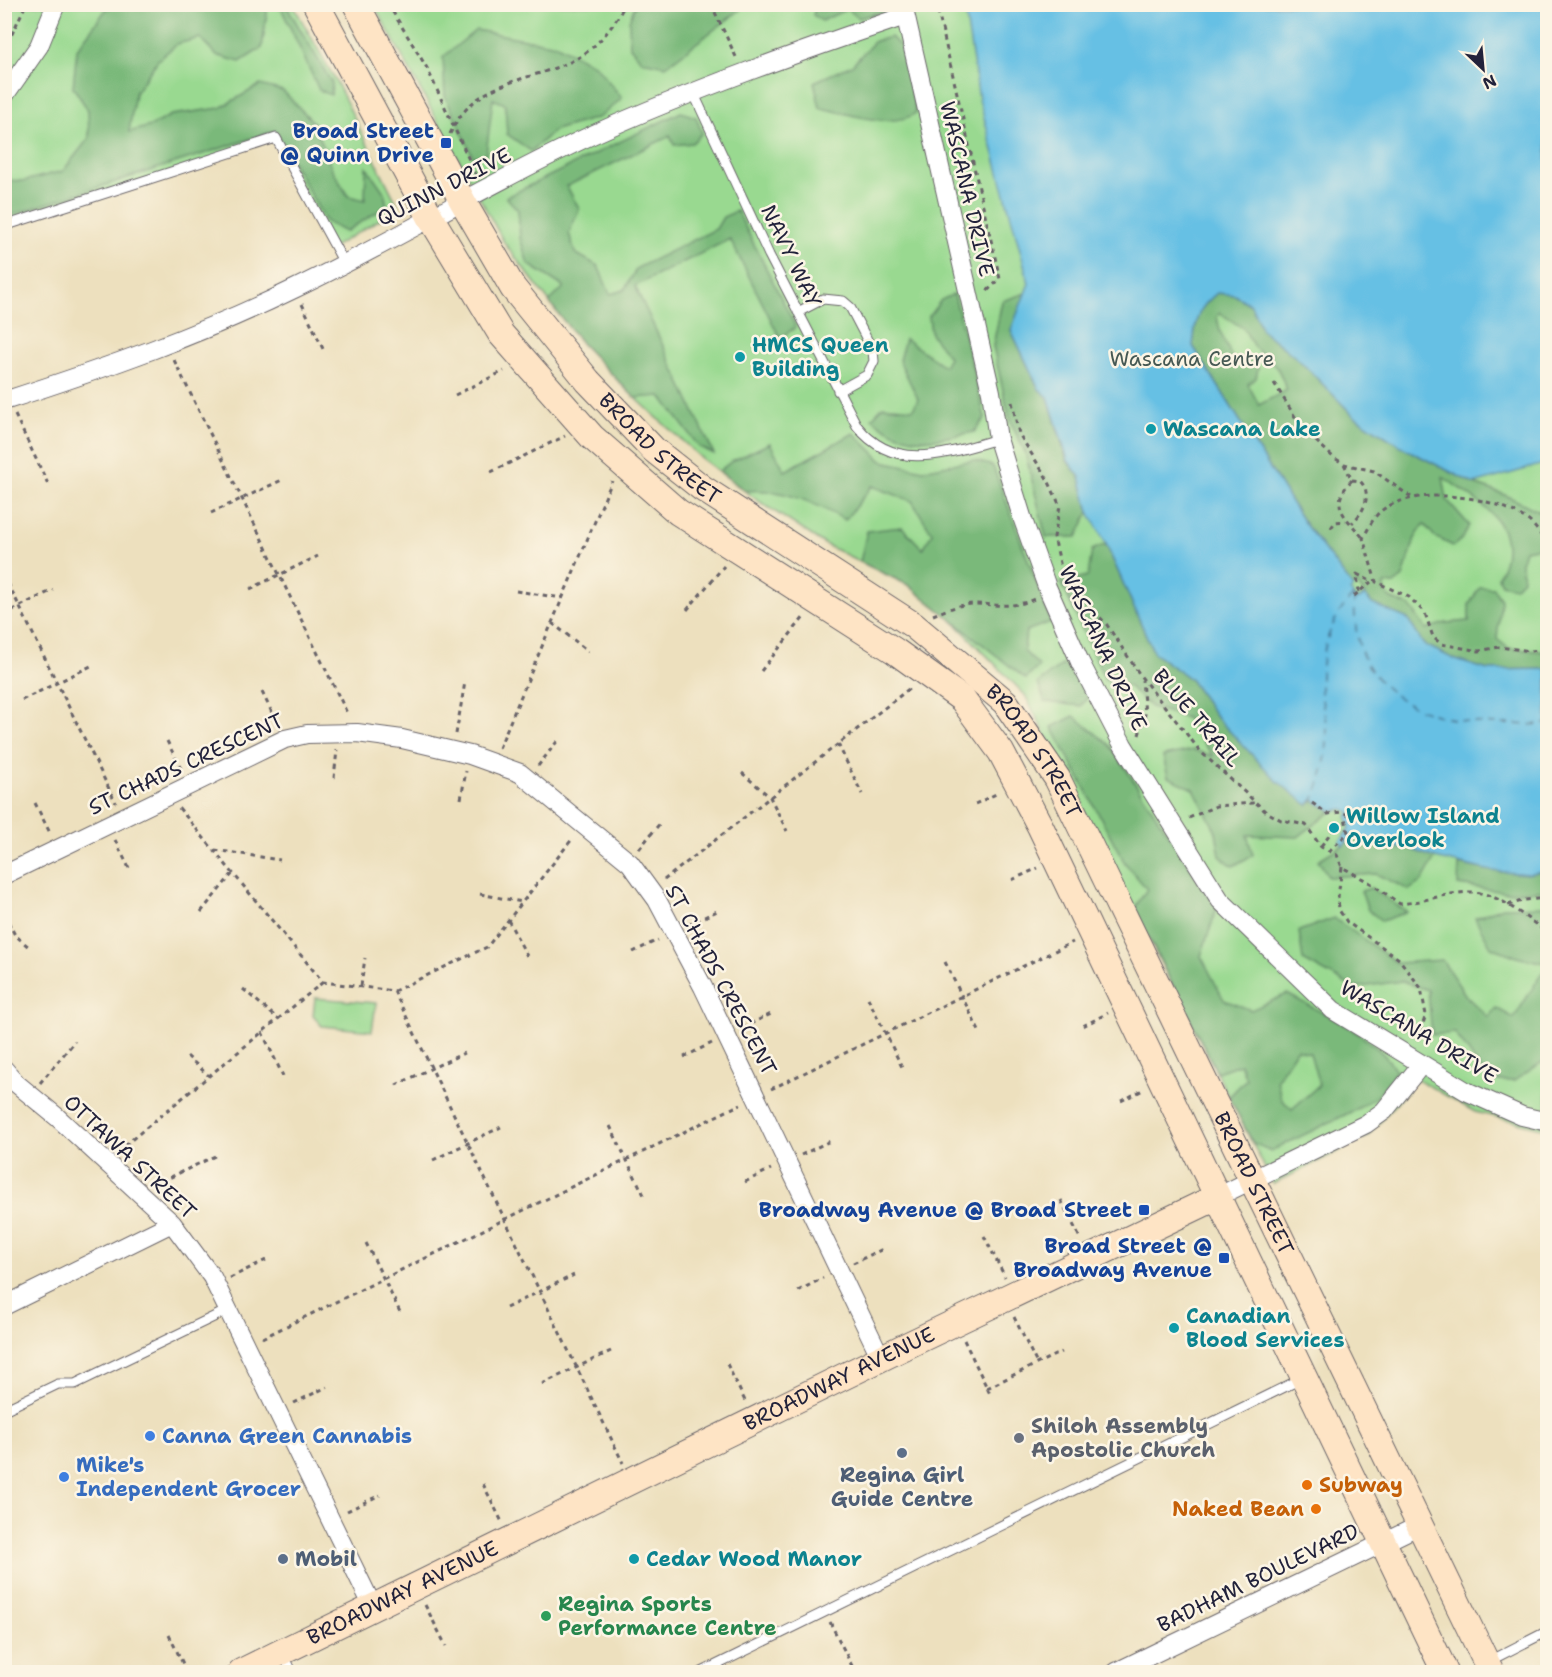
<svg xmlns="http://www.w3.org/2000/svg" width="1552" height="1677" font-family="'Shantell Sans',sans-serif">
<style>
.green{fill:#99d990;stroke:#5e7e66;stroke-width:1.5}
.forest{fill:#7ab97a;stroke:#4e6e5a;stroke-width:1.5;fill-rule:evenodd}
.water{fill:#66c0e4;stroke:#447190;stroke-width:1.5}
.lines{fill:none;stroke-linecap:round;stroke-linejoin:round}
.ferry{stroke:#3a5976;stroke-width:1.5;stroke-dasharray:8 6;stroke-linecap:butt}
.lane-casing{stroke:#696469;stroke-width:11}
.street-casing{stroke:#696469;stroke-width:20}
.secondary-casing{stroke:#696469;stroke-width:28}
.path{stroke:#696469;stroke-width:3;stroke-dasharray:4.5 4.5;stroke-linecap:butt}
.lane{stroke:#fff;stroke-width:9}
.street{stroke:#fff;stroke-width:18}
.secondary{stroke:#fee4c5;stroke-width:26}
.transit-dot{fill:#1a4fb4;stroke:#fcf5e5;stroke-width:2}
.culture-dot{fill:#0f9aa8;stroke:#fcf5e5;stroke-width:2}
.shop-dot{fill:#3f7fe0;stroke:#fcf5e5;stroke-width:2}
.worship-dot{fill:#6b7280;stroke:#fcf5e5;stroke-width:2}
.service-dot{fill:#5c6f8a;stroke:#fcf5e5;stroke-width:2}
.food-dot{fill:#e8710a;stroke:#fcf5e5;stroke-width:2}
.leisure-dot{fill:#2e9e5b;stroke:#fcf5e5;stroke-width:2}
.labels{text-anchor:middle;stroke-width:5;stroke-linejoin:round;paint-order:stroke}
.transit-label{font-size:21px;font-weight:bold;fill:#164399;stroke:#fcf5e5;text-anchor:end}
.street-label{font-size:21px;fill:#22223b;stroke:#fcf5e5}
.culture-label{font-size:21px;font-weight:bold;fill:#0d838f;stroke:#fcf5e5;text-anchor:start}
.park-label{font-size:21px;fill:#465954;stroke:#fcf5e5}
.worship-label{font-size:21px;font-weight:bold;fill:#5b616d;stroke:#fcf5e5;text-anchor:start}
.shop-label{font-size:21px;font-weight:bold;fill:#366cbe;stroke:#fcf5e5;text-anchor:start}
.service-label{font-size:21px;font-weight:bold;fill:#4e5e75;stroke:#fcf5e5}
.food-label{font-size:21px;font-weight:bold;fill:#c56008;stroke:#fcf5e5;text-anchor:start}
.leisure-label{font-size:21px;font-weight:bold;fill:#27864d;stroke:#fcf5e5;text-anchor:start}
</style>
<rect width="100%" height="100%" fill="#fcf5e5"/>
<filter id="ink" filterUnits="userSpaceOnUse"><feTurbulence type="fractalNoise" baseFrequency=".0167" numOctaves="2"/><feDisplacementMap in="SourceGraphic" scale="12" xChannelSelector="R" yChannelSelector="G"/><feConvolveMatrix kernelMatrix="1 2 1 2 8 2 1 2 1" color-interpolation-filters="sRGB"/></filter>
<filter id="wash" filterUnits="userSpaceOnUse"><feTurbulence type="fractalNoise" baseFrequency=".008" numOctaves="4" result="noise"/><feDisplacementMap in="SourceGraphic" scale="24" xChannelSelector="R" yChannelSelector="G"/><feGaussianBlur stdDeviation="1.35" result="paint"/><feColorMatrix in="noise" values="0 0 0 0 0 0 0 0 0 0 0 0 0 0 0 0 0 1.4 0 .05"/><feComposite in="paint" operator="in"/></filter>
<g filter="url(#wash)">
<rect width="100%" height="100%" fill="#ede0be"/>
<path class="green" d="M 4,5 L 293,5 L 337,83 L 399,208 L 332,248 L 276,138 L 5,226 Z
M 374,5 L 1547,5 L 1547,1129 L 1475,1112 L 1417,1079 L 1367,1137 L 1273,1184 L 1025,695 L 951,619 L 908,585 L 826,545 L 757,500 L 702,459 L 628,391 L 582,344 L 505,244 Z
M 315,998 L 376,1003 L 372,1031 L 322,1026 L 313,1016 Z"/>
<path class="forest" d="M 134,4 L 268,5 L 262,48 L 240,62 L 216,55 L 200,38 L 177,44 L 158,60 L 135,93 L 129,132 L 151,126 L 171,115 L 220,108 L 260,85 L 283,91 L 314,123 L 332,169 L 348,196 L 365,200 L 366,166 L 384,192 L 387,206 L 345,232 L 326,222 L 275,131 L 5,217 L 5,180 L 24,181 L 63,171 L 89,138 L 88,110 L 73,87 L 77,49 L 107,8 Z
M 274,5 L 286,5 L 332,83 L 331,95 L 319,90 L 282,10 Z
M 635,5 L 635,4 L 741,5 L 740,10 L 666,66 L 642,61 L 630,47 L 629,21 Z
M 816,5 L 816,4 L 888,5 L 884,11 L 859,18 L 847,9 L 822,21 L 813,15 Z
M 476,30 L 557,45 L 596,66 L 622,98 L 600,117 L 555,130 L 531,151 L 507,134 L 505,104 L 493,99 L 486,154 L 473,157 L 445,96 L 443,57 Z
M 891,37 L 902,48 L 916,113 C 891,130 849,113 820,108 L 814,82 L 852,65 L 875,41 Z
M 681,112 L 696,117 L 702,133 L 692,143 L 674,145 L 670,136 L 567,186 L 579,209 L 569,233 L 575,253 L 598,266 L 610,294 L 624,290 L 637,268 L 716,229 L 723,217 L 737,211 L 796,327 L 780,338 L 730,239 L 635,286 L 714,454 L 699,447 L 661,396 L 635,398 L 582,344 L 549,302 L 564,287 L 528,264 L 520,238 L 518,210 L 506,197 Z
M 1026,293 L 1011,330 L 1039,389 L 1048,397 L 1067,461 L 1080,477 L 1089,512 L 1077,537 L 1046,537 L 1025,452 L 1010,421 L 993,346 L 1002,301 Z
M 1217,293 L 1235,295 L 1251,305 L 1262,330 L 1299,360 L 1354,416 L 1402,447 L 1474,484 L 1503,494 L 1547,515 L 1547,590 L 1540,547 L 1525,550 L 1521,563 L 1523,579 L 1515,587 L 1501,584 L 1498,577 C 1525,526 1480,503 1443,477 L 1447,500 L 1469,525 L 1463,538 L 1453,546 L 1435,537 L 1424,524 L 1415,538 L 1403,577 L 1394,584 L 1384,585 L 1384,590 L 1391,599 L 1410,606 L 1426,629 L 1446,623 L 1469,621 L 1469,604 L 1480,587 L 1493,588 L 1501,600 L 1497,639 L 1508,648 L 1547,652 L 1547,669 L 1488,670 L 1456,660 L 1423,644 L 1408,619 L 1372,604 L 1357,584 L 1353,587 L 1305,524 L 1193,346 C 1196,320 1195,311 1217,293 ZM 1220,313 L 1244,329 L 1254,347 L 1278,369 L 1287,390 L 1259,405 L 1248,384 L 1256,378 L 1258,368 L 1251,359 L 1245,358 L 1238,364 L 1234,362 L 1220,331 L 1217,317 Z
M 954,294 L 985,418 L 974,432 C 932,440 906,448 872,418 L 883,406 L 913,409 L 918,399 L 899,360 L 905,339 L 944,366 L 949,357 L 931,334 L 929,316 L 941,300 Z
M 854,433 L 882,461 L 923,470 L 973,460 L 993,466 L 1051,622 L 1026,631 L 1024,651 L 1039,666 L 1026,679 L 908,585 L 860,562 L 867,531 L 902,527 L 923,549 L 932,533 L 912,501 L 872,486 L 845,520 C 814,503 782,487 745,491 L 719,471 L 732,461 L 770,443 L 785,471 Z
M 1106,544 L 1154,653 L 1190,679 L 1218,719 L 1313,800 L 1332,811 L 1298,837 L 1247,835 L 1253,855 L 1233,866 L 1220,856 L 1216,832 L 1194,789 L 1168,777 L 1163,756 L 1193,750 L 1213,756 L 1186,718 L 1151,707 L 1128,686 L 1105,680 L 1061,582 L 1088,576 L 1092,550 Z
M 1062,665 L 1080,675 L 1088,697 L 1081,706 L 1045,702 L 1038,683 Z
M 1074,716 L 1110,745 L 1217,908 L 1201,956 L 1224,1000 L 1251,1010 L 1287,994 C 1320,1012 1378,1038 1396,1071 L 1379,1095 L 1357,1109 L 1271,1151 L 1253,1143 L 1229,1097 L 1246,1079 L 1240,1064 L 1217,1072 L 1134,909 L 1147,889 L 1125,863 L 1052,727 ZM 1297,1049 L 1310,1053 L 1319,1085 L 1292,1109 L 1281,1099 L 1277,1079 Z
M 1353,834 L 1366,841 L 1391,848 L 1406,847 L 1435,858 L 1422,881 L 1409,890 L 1376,874 L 1329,877 L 1318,860 L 1348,842 Z
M 1459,864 C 1489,871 1517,876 1547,870 L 1547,890 L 1505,892 L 1458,885 Z
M 1371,888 L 1407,912 L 1382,921 L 1368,910 L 1361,891 Z
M 1547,906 L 1547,963 L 1520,958 L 1491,947 L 1475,918 L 1502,907 Z
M 1334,918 L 1397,963 L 1442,960 L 1466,996 L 1488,1017 L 1496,1008 L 1514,1018 L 1547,965 L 1547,1059 L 1514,1081 L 1489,1081 L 1455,1033 L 1432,1035 L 1428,990 L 1401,981 L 1354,988 L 1303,960 L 1299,931 Z"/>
<path class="water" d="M 964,5 L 1547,5 L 1547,463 L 1474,484 L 1402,447 L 1354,416 L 1299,360 L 1262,330 L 1251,305 L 1235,295 L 1217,293 C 1195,311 1196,320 1193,346 L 1305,524 L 1353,587 L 1350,591 L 1357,600 L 1365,595 L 1372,604 L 1408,619 L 1423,644 L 1456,660 L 1488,670 L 1547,669 L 1547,870 L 1528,874 L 1491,871 L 1435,858 L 1406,847 L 1392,848 L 1366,841 L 1353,834 L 1343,846 L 1340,841 L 1350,828 L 1347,816 L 1350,812 L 1343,809 L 1332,811 L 1313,800 L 1308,805 L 1277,781 L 1218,719 L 1190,679 L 1154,653 L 1106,544 L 1089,512 L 1080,477 L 1068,461 L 1048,397 L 1039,389 L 1011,330 L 1029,283 L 979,99 Z"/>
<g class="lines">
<path class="ferry" d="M 1354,596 C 1355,619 1355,646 1369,667 C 1398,712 1451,723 1502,724 C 1517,724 1532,726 1548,723
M 1312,803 C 1321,782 1326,764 1327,741 C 1328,724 1322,707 1321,690 C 1320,655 1328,621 1353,596"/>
</g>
</g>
<g filter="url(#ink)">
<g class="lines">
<g class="lane-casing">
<path id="lane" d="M 693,92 L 769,255 L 857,426 C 895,474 948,453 998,439
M 4,226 L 276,138 L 344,263
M 798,312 L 823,299 L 843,301 L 850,307 L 873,351 L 874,361 L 867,375 L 838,391
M 4,1410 L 58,1384 L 75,1384 L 230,1309
M 283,1653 L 292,1672
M 1489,1661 L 1548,1631
M 702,1672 L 1303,1378"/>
</g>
<g class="street-casing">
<path id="street" d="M 903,4 L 991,392 L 998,439 L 1023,520 L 1047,587 L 1080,662 L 1123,745 L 1220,900 L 1333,1010 L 1466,1091 L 1522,1116 L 1548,1122
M 4,96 L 39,46 L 56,4
M 4,401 C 103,369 200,335 294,289 C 395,241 490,182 592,135 C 694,89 799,52 905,16
M 4,875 L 285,739 L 307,734 L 357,733 L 402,739 L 470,755 L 520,773 L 630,863 L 657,900 L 703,987 L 881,1358
M 4,1069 L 17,1084 L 57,1117 L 172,1223 L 212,1277 L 374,1609
M 1217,1197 L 1366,1124 L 1384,1111 L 1421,1065
M 4,1306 L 172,1223
M 1116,1672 L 1420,1525"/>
</g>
<g class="secondary-casing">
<g id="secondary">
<path d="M 316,4 L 431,218 L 501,334 L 592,437 L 678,512 L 895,651 L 962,699 L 1001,752 L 1040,826 L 1445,1672"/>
<path id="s1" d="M 356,4 L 463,202 L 513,288 L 588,381 L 654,450 L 702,488 L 913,625 L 1005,702 L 1057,778 L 1491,1672"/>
<path id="s2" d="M 241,1672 L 908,1345 L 1217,1197"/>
</g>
</g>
<path class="path" d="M 388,4 L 427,68 L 476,175
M 711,4 L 737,59
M 933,4 L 937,7 L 1000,279 L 985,293
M 4,51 L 26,4
M 450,134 C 475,79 526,83 572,61 C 596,49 613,28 625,4
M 302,304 L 324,351
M 174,360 L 348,715
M 1274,383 L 1302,428 L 1333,457 L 1344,464 L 1374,471 L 1411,497
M 455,395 L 504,371
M 1012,402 L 1019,434 L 1048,480 L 1060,506 L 1054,537 L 1063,576 L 1107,625 L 1142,678 L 1201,752 L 1265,811 L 1281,820 L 1306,825 L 1321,847 L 1337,855 L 1342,867 L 1372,884 L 1400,904 C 1423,902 1446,893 1470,892 C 1499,892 1525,918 1548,933
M 15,415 L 48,484
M 1344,464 L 1352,480 C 1326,507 1348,518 1363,538
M 491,472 L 565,436
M 1352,480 L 1360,481 C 1373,494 1364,512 1352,523
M 211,513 L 282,480
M 1331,528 L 1335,522 L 1346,521
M 1548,544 C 1540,535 1534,523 1523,517 C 1491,495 1412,486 1381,511 C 1373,517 1368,530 1363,538 L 1376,582 L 1409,597 L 1425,613 L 1433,637 L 1441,644 L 1479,651 L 1499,647 L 1531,651 L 1548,649
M 4,575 L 116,803
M 250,589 L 318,556
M 516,591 L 562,598
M 1359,592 L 1357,574 L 1372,582
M 1354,596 L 1371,582
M 687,610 L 724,566
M 4,614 L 53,590
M 933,615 C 946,610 960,604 974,604 C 996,604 1013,609 1034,599
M 552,623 L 588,651
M 761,671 L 804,617
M 262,692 L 277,723
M 22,700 L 91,666
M 456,734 L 465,682
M 1139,735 L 1145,714 L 1142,680
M 167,741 L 182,771
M 838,744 L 862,794
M 499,748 L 612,481
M 538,766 L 559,739
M 742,773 L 770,797 L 787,831
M 334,778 L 337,750
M 461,799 L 466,771
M 35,803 L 50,833
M 1312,803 L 1328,814 L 1341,812 L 1347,814 L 1345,817 L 1348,833 L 1330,850
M 975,804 L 998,793
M 179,808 L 323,982 L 394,991 L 487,947 L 573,838
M 1189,818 L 1216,806 L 1254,803
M 115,840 L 129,868
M 1321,846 L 1334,828
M 639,849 L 661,822
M 215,850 L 280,860
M 1342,867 L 1338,897 L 1339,910 L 1347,922 L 1399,959 L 1421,988 L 1426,1015 L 1417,1040
M 664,880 L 910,688
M 1012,880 L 1038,868
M 480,894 L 522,902
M 1508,905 L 1525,900 L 1548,898
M 201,912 L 233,873
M 4,914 L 15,935 L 30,948
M 508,920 L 528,958
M 688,925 L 719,910
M 633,952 L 658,940
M 945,962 L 979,1031
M 361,986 L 365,958
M 243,989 L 278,1019
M 394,991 L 623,1463
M 868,998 L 902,1067
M 1083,1026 L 1108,1013
M 742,1028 L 771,1014
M 262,1032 L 283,1076
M 187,1056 L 209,1076
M 684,1057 L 712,1043
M 40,1083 L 75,1041
M 396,1085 L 464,1053
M 771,1089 L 1073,942
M 1121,1101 L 1143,1090
M 610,1126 L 644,1195
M 118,1151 L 323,982
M 801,1155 L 832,1140
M 433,1160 L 501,1127
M 745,1182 L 771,1169
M 154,1185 L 215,1156
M 1061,1200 L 1080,1238
M 984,1236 L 1005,1277
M 366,1243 L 400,1312
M 853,1263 L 885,1248
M 230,1278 L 266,1260
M 798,1291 L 823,1278
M 506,1308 L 574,1275
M 1014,1317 L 1037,1364
M 262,1338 L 741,1104
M 964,1340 L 990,1394
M 727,1364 L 746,1403
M 542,1384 L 611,1351
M 987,1388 L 1061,1352
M 294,1403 L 327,1387
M 483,1484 L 502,1522
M 347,1511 L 380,1495
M 425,1605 L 446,1646
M 830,1622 L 855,1672
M 169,1635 L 187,1672"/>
<use href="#lane" class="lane"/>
<use href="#street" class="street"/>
<use href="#secondary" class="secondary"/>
</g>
</g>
<g class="transit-dot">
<rect x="440" y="137" width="12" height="12" rx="3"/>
<rect x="1138" y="1204" width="12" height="12" rx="3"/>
<rect x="1218" y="1252" width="12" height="12" rx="3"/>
</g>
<g class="culture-dot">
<circle cx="740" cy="357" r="6"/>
<circle cx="1151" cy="429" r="6"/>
<circle cx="1334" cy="828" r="6"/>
<circle cx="1174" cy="1328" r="6"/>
<circle cx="634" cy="1559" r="6"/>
</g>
<g class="shop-dot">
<circle cx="150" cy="1436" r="6"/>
<circle cx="64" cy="1477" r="6"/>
</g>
<circle class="worship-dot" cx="1019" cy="1438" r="6"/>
<g class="service-dot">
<circle cx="902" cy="1453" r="6"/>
<circle cx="283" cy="1559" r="6"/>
</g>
<g class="food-dot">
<circle cx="1307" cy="1485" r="6"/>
<circle cx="1316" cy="1509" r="6"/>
</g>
<circle class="leisure-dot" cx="546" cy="1616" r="6"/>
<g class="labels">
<g class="transit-label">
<text x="434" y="138">Broad Street<tspan x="434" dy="24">@ Quinn Drive</tspan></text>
<text x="1132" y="1217">Broadway Avenue @ Broad Street</text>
<text x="1212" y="1253">Broad Street @<tspan x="1212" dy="24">Broadway Avenue</tspan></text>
</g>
<g class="street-label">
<text transform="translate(444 187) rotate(-27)" y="7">QUINN DRIVE</text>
<text transform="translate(967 189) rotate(77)" y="7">WASCANA DRIVE</text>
<text transform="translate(791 256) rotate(64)" y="7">NAVY WAY</text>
<text dy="7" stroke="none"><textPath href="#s1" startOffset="543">BROAD STREET</textPath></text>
<text transform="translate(1103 648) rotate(65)" y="7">WASCANA DRIVE</text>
<text transform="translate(1197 718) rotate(49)" y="7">BLUE TRAIL</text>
<text dy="7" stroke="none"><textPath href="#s1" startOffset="1029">BROAD STREET</textPath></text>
<text transform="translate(186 764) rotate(-25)" y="7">ST CHADS CRESCENT</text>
<text transform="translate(721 980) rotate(62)" y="7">ST CHADS CRESCENT</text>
<text transform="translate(1419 1032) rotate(31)" y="7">WASCANA DRIVE</text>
<text transform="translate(130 1157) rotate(43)" y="7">OTTAWA STREET</text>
<text dy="7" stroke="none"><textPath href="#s1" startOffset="1515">BROAD STREET</textPath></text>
<text dy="7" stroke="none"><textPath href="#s2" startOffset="666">BROADWAY AVENUE</textPath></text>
<text transform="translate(1258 1578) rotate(-26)" y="7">BADHAM BOULEVARD</text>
<text dy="7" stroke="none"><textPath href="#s2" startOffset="180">BROADWAY AVENUE</textPath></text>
</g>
<g class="culture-label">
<text x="752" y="352">HMCS Queen<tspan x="752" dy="24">Building</tspan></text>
<text x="1163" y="436">Wascana Lake</text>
<text x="1346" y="823">Willow Island<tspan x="1346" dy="24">Overlook</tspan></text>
<text x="1186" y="1323">Canadian<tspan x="1186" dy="24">Blood Services</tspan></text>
<text x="646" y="1566">Cedar Wood Manor</text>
</g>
<g class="park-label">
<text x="1192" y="366">Wascana Centre</text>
</g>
<g class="worship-label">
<text x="1031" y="1433">Shiloh Assembly<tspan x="1031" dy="24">Apostolic Church</tspan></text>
</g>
<g class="shop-label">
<text x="162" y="1443">Canna Green Cannabis</text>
<text x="76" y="1472">Mike's<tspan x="76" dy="24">Independent Grocer</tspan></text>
</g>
<g class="service-label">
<text x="902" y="1482">Regina Girl<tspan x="902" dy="24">Guide Centre</tspan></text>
<text x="295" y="1566" text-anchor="start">Mobil</text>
</g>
<g class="food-label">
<text x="1319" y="1492">Subway</text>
<text x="1304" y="1516" text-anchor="end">Naked Bean</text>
</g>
<g class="leisure-label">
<text x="558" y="1611">Regina Sports<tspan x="558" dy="24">Performance Centre</tspan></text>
</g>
</g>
<rect width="1552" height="1677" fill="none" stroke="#fcf5e5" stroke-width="24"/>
<g transform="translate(1483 69) rotate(154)" stroke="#fcf5e5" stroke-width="4.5" paint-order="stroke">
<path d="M0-4.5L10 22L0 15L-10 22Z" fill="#22223b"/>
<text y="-9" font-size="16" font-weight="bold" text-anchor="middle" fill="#22223b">N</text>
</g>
</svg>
